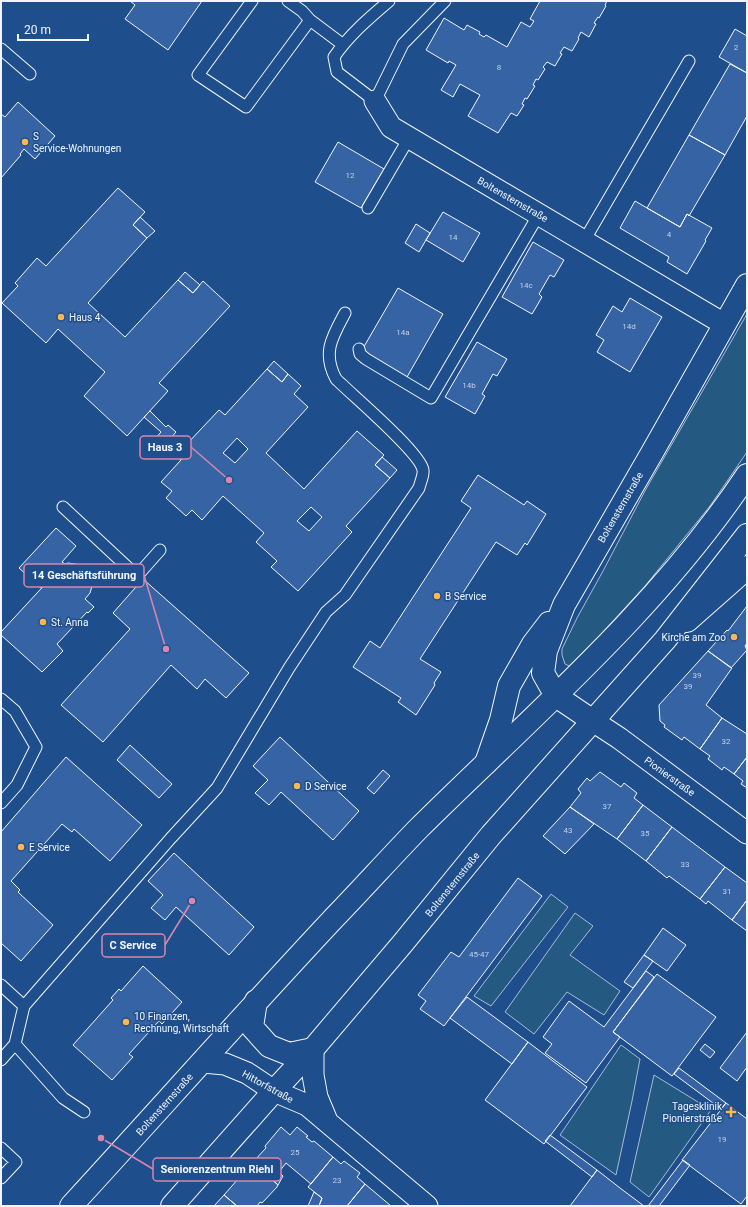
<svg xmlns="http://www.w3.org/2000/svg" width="748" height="1207" font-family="Roboto,sans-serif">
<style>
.green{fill:#245a82;stroke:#a8bbd7}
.building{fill:#3563a3;stroke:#f2f6ff;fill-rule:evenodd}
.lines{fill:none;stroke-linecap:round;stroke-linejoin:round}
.service-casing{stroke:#f2f6ff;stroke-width:13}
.minor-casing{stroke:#f2f6ff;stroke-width:23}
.secondary-casing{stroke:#f2f6ff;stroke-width:24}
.primary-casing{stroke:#f2f6ff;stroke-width:24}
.service{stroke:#1f4e8c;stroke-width:11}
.minor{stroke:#1f4e8c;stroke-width:21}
.secondary{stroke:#1f4e8c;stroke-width:22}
.primary{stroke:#1f4e8c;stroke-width:22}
.poi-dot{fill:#ffb74d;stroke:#1f4e8c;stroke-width:1.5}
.labels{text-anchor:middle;stroke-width:3;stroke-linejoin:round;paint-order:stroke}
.number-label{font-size:8px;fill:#c3d1e8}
.poi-label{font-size:10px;fill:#f2f6ff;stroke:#1f4e8c;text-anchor:start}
.street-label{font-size:10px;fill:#f2f6ff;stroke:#1f4e8c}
.leader{fill:none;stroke:#da87ad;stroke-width:1.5}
.callout-dot{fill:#da87ad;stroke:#1f4e8c;stroke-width:1.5}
.callout{fill:#1f4e8c;stroke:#da87ad;stroke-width:1.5}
.callout-label{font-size:11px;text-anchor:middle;font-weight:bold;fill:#f2f6ff}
</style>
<rect width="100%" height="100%" fill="#1f4e8c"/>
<path class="green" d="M 747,314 L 747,452 L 710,506 L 645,586 L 571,667 L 565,664 L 562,655 L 562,649 L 577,618 L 603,571 L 646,489 Z
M 551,894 L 568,907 L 491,1006 L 474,996 Z
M 575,913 L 593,926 L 570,955 L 620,991 L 604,1015 L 567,992 L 534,1034 L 505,1012 Z
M 621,1045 L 640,1059 L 632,1101 L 616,1175 L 560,1135 Z
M 654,1075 L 711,1110 L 649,1197 L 630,1182 Z"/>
<path class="building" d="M 130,1 L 202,1 L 168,50 L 125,19 L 135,5 Z
M 540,1 L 607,1 L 605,5 L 606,6 L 599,18 L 598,17 L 594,23 L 596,24 L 589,37 L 581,32 L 578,38 L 579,39 L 572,51 L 564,47 L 560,53 L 562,54 L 555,66 L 547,62 L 543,67 L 545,69 L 538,80 L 536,79 L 533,85 L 535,86 L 527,99 L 525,98 L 522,104 L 524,105 L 517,116 L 511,113 L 498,133 L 468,116 L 480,95 L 460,84 L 453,97 L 441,90 L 456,65 L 449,61 L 448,63 L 426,50 L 444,18 L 464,30 L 467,25 L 480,32 L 479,34 L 484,37 L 486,35 L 507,47 L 521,22 L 530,27 L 534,21 L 530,19 Z
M 735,29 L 747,36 L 747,73 L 719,57 Z
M 730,64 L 747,73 L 747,116 L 725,155 L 689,135 Z
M 18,102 L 55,136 L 35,159 L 24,149 L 20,154 L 21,155 L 1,178 L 1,114 L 5,117 Z
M 689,135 L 725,155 L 689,216 L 687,214 L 680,227 L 647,208 Z
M 338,142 L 384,169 L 361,208 L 315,182 Z
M 118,188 L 145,212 L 133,225 L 147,238 L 88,303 L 125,337 L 178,280 L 193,293 L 203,281 L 230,306 L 159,383 L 168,391 L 127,436 L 84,396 L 105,372 L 58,329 L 46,343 L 2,303 L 18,286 L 15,283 L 37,258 L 46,266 Z
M 635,201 L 680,227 L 687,214 L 712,228 L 705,240 L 706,241 L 687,274 L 667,262 L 669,257 L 620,228 Z
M 443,212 L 480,233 L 463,262 L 426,240 Z
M 140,217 L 155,231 L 147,238 L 133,225 Z
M 416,224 L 430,233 L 419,252 L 405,243 Z
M 533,242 L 564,260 L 554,277 L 550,275 L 539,294 L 542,297 L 532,314 L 502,297 Z
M 185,272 L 200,285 L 193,293 L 178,280 Z
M 398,288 L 443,314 L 407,377 L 362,350 Z
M 630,298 L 662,317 L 630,372 L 597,352 L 604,340 L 596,335 L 613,306 L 622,312 Z
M 477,342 L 507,359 L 497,376 L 493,374 L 482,394 L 485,396 L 475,414 L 445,397 Z
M 274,361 L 288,374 L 282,382 L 267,369 Z
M 267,369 L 282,382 L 288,374 L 301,386 L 294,394 L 308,407 L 266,453 L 304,489 L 357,431 L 384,455 L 375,465 L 390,478 L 346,526 L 352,532 L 298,591 L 271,567 L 277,561 L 256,542 L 264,533 L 223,496 L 202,520 L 192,510 L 186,516 L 166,498 L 172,491 L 161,482 L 190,450 L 185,446 L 219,410 L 225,415 ZM 237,438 L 248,449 L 235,463 L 223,453 ZM 311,507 L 322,517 L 309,531 L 297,521 Z
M 150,411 L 166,427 L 168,425 L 176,432 L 170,439 L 187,454 L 181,460 L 164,445 L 163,446 L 155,439 L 161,432 L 144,417 Z
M 382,457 L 397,470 L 390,478 L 375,465 Z
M 478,475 L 524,505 L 527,501 L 546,514 L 527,545 L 525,543 L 517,555 L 496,542 L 420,659 L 441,672 L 434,683 L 435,685 L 416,715 L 398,702 L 401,698 L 353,667 L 370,641 L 380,648 L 471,508 L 461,501 Z
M 56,528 L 76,546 L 62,562 L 65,564 L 53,572 L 48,578 L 50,579 L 41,588 L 19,568 Z
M 68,563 L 75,564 L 83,567 L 88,572 L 91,579 L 92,586 L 90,593 L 85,599 L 94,607 L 88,613 L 87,612 L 57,644 L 63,651 L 42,672 L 1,635 L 1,632 L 50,579 L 48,578 L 53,572 L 61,566 Z
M 143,579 L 249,673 L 226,698 L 205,679 L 197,689 L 171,665 L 103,742 L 61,705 L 130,629 L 113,613 Z
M 747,606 L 747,643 L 745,646 L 747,650 L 731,668 L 708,651 L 727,630 L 728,631 Z
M 708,651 L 732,668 L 706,705 L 722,718 L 700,749 L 684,737 L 682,740 L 664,727 L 665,725 L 660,721 L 659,705 Z
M 722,718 L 747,734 L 747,757 L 734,774 L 724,767 L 722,770 L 708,759 L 710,756 L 700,749 Z
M 280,737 L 359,811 L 333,840 L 281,792 L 269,805 L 255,793 L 268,780 L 253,766 Z
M 130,745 L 172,784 L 159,798 L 117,760 Z
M 66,757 L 142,825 L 110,861 L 74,829 L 72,832 L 62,824 L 11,881 L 20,890 L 18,892 L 53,925 L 21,961 L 1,943 L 1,832 Z
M 747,757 L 747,788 L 741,784 L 743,781 L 734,774 Z
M 383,770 L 390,776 L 374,794 L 367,788 Z
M 600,772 L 621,787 L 624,783 L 637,793 L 634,798 L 643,805 L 617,839 L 570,807 L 581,793 L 578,789 L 587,778 L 590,781 Z
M 643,805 L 672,827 L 646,861 L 617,839 Z
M 570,807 L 594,824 L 565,854 L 543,836 Z
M 672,827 L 725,867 L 700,899 L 669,876 L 667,878 L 646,861 Z
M 174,853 L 254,927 L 229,955 L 176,907 L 165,920 L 151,908 L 163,895 L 148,881 Z
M 725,867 L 747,883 L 747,900 L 732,920 L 708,901 L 706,904 L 700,899 Z
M 518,878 L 542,896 L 444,1026 L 420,1009 L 426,1001 L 418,995 L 451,952 L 459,957 Z
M 747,900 L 747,931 L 732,920 Z
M 663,928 L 686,945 L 667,971 L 644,955 Z
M 644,955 L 653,961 L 633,988 L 624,982 Z
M 143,966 L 182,1002 L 162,1024 L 159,1021 L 129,1054 L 133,1057 L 112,1080 L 73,1045 L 113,1000 L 111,998 L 119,989 L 121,991 Z
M 646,971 L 654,977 L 613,1032 L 620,1037 L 586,1083 L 545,1053 L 552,1044 L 543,1037 L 569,1001 L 604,1027 Z
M 657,974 L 716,1017 L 672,1076 L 613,1032 Z
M 467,997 L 528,1042 L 512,1064 L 450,1018 Z
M 747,1032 L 747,1067 L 737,1081 L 720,1068 Z
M 528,1042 L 587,1087 L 544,1144 L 485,1100 Z
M 705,1044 L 715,1052 L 710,1058 L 700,1050 Z
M 679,1068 L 726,1103 L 721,1109 L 674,1074 Z
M 726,1103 L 747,1119 L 747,1196 L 741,1204 L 682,1160 Z
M 281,1127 L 290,1135 L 297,1127 L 308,1136 L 306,1137 L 312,1142 L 314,1141 L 333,1157 L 311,1184 L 286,1163 L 279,1172 L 283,1176 L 278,1185 L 253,1162 L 266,1148 L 265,1146 Z
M 550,1135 L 597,1170 L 592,1177 L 545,1141 Z
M 333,1157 L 341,1164 L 344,1161 L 360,1173 L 357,1177 L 365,1184 L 347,1206 L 319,1206 L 322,1198 L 308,1187 Z
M 683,1160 L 690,1165 L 659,1206 L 648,1206 Z
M 253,1162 L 278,1185 L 277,1187 L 262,1203 L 260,1202 L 257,1206 L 237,1206 L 224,1195 Z
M 597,1170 L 620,1188 L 644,1206 L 570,1206 Z
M 365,1184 L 391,1206 L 347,1206 Z
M 314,1192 L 322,1198 L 319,1206 L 308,1206 Z
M 224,1195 L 237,1206 L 214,1206 Z"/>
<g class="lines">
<g class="service-casing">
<path id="service" d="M 252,1 L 198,75 L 246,107 L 310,20
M 288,1 L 302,11 L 310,20 L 342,44
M 389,1 C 369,18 349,35 334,57 L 337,72 L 375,101 L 403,44 L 445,1
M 1,49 L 30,74
M 368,208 L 409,138
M 584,241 L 689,61
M 359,349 L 360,354 L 366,359 L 431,398 L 539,214
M 63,507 L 137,576 L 160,550
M 1,699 L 15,711 L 36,747 L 17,785 L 1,803
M 1,985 L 24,1006
M 15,1044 L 63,1098 L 84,1112
M 1,1060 L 15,1044 L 24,1006 L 171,838 L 217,788 L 289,668 L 326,612 L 345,595 L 419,488 C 420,483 424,475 423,470 C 420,452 352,395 336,379 C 322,353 332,337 345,313
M 1,1148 L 16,1162 L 1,1178"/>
</g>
<g class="minor-casing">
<path id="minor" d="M 375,101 L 391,127 L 724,324
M 593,721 L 619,738 L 747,833
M 313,1049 L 313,1075 L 317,1097 L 327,1121
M 203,1062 L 225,1064 L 247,1073 L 274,1091 L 307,1105 L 427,1206"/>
</g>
<g class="secondary-casing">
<path id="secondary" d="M 687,621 L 738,576 L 747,567
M 593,721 L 556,696 L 543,673 L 546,651 L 564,605 L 653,451 L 747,285
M 486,763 L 501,720 L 509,686 L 533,644 L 549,623
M 256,1001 L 252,1027 L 269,1046 L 289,1054 L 313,1049"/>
</g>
<g class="primary-casing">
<path id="primary" d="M 71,1206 C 159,1110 245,1013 334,918 C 362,889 389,859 417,830 C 531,717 657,610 747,475
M 172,1206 L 274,1091 L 313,1049 L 403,943 L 491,835 L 665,640 L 747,535"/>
</g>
<use href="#service" class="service"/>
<use href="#minor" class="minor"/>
<use href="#secondary" class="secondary"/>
<use href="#primary" class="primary"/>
</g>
<g class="poi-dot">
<circle cx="25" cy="142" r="4"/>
<circle cx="61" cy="317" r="4"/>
<circle cx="437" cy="596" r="4"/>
<circle cx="43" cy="622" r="4"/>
<circle cx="734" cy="637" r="4"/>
<circle cx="297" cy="786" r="4"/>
<circle cx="21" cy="847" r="4"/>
<circle cx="126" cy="1022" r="4"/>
<path d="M729 1106h4v4h4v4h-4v4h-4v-4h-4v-4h4z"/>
</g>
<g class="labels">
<g class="number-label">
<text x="736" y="50">2</text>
<text x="499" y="70">8</text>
<text x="350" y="178">12</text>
<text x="669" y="237">4</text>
<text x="453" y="240">14</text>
<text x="526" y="288">14c</text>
<text x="629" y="329">14d</text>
<text x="403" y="335">14a</text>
<text x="469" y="388">14b</text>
<text x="697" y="678">39</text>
<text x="688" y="689">39</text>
<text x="726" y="744">32</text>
<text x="607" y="809">37</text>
<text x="568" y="833">43</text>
<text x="645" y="836">35</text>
<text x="685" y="867">33</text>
<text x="727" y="894">31</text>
<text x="479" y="957">45-47</text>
<text x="722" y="1142">19</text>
<text x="295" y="1155">25</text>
<text x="337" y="1183">23</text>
</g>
<g class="poi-label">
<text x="33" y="140">S<tspan x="33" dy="12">Service-Wohnungen</tspan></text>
<text x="69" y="321">Haus 4</text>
<text x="445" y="600">B Service</text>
<text x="51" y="626">St. Anna</text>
<text x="726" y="641" text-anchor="end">Kirche am Zoo</text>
<text x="305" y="790">D Service</text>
<text x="29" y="851">E Service</text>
<text x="134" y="1020">10 Finanzen,<tspan x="134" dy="12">Rechnung, Wirtschaft</tspan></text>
<text x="722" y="1110" text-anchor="end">Tagesklinik<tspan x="722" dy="12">Pionierstraße</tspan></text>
</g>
<g class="street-label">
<text transform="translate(513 199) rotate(30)" y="4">Boltensternstraße</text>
<text transform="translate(620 507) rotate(-60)" y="4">Boltensternstraße</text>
<text transform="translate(670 776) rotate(36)" y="4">Pionierstraße</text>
<text transform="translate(452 884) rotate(-51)" y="4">Boltensternstraße</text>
<text transform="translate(268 1086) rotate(29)" y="4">Hittorfstraße</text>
<text transform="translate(164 1104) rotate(-48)" y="4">Boltensternstraße</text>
</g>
</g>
<path class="leader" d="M229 480L191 447M166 649L144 575M192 901L165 945M101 1138L153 1169"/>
<g class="callout-dot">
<circle cx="229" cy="480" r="4"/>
<circle cx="166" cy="649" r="4"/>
<circle cx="192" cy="901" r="4"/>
<circle cx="101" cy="1138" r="4"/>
</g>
<g class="callout">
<rect x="140" y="436" width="51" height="23" rx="4"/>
<rect x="24" y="564" width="120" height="23" rx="4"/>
<rect x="102" y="934" width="63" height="23" rx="4"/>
<rect x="153" y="1158" width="128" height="23" rx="4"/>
</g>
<g class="callout-label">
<text x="165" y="451">Haus 3</text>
<text x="84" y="579">14 Geschäftsführung</text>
<text x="133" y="949">C Service</text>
<text x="217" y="1173">Seniorenzentrum Riehl</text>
</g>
<rect width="748" height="1207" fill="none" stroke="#f2f6ff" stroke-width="4"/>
<path d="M18 34v6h70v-6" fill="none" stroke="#f2f6ff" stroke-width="2"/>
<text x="24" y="34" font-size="12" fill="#f2f6ff" stroke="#1f4e8c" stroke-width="3" paint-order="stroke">20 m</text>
</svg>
